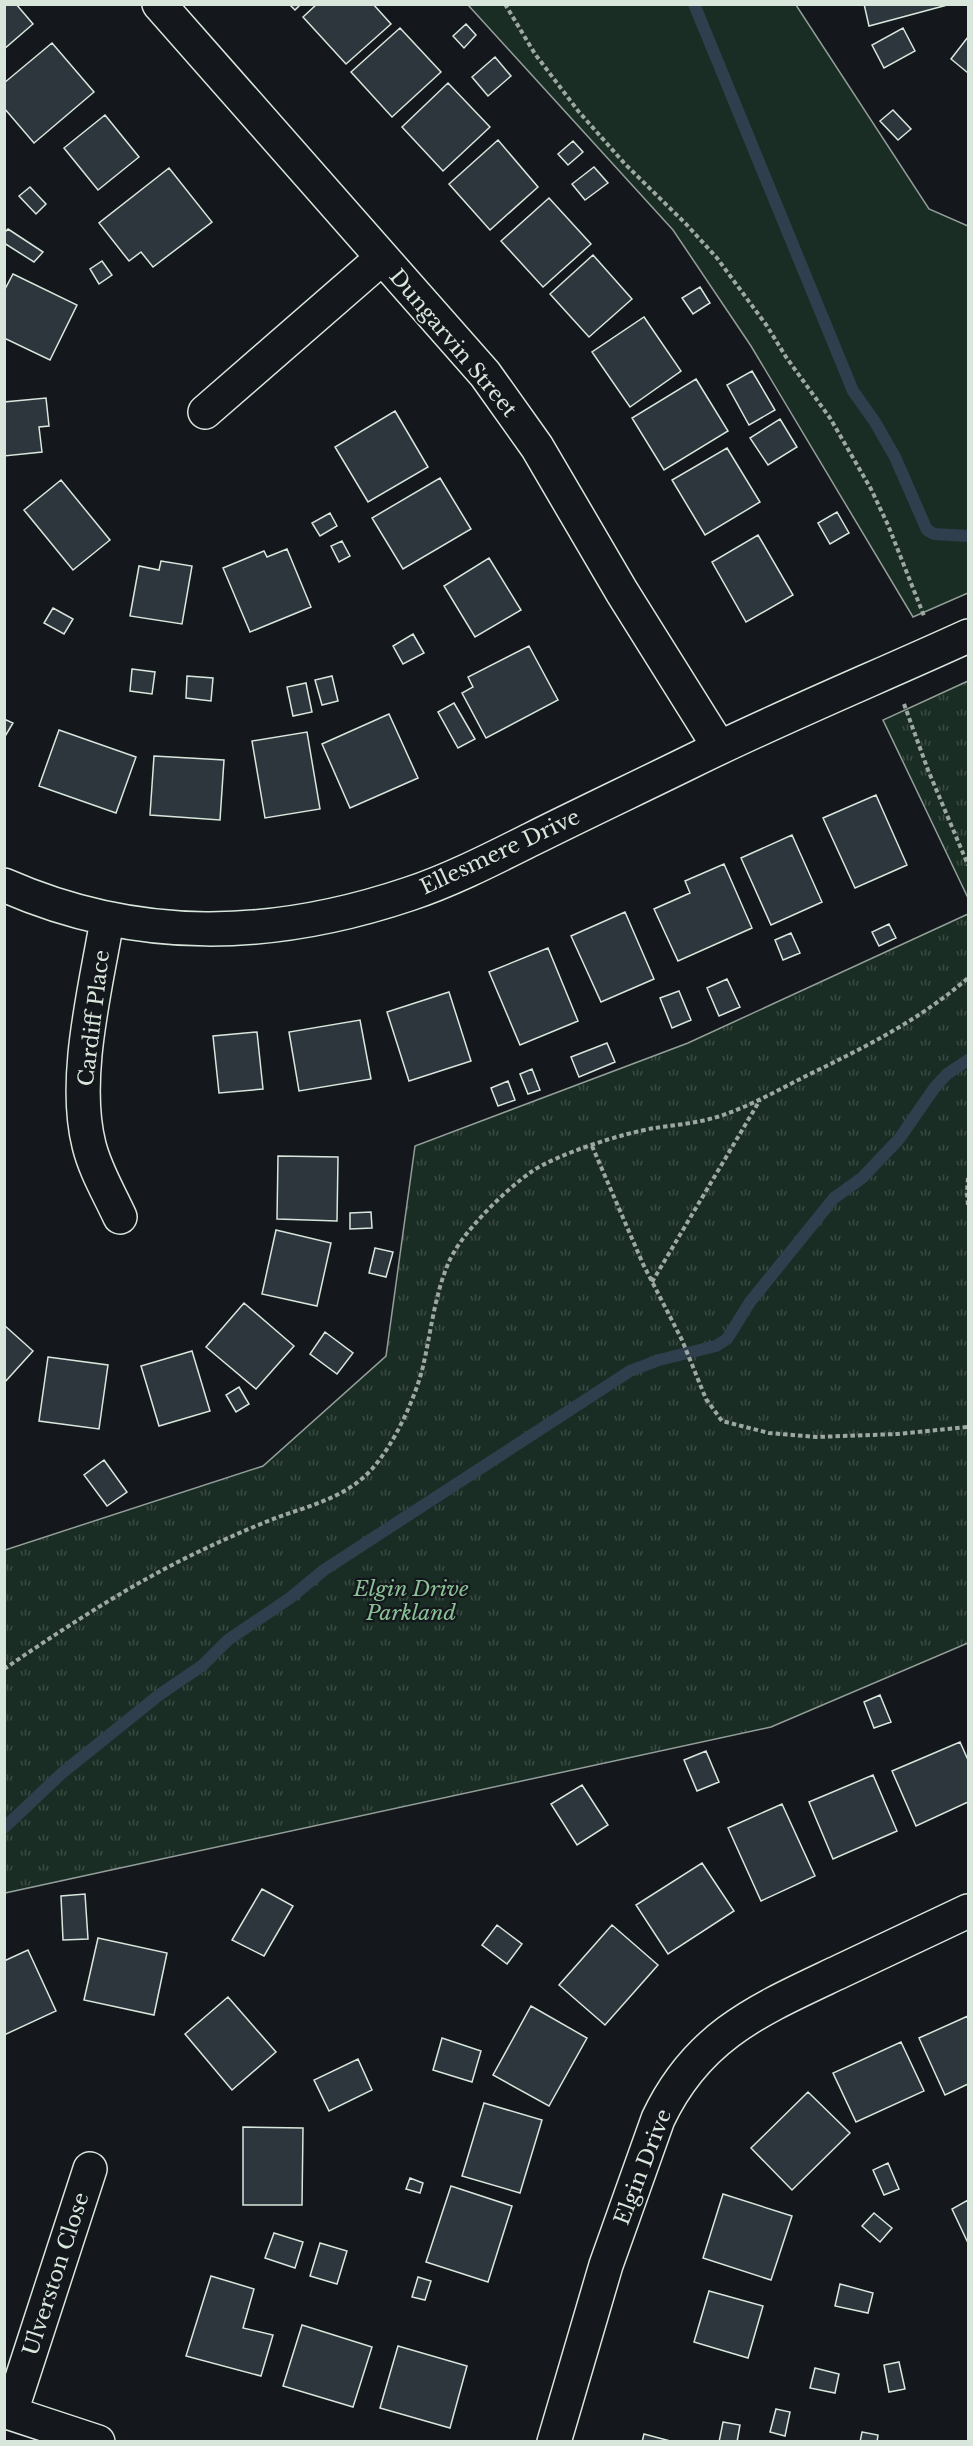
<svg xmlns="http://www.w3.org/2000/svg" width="973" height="2446" font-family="'Libre Baskerville',serif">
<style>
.grass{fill:#1a2d24;stroke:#939e99;stroke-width:1.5}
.park{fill:url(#park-tufts);stroke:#939e99;stroke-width:1.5}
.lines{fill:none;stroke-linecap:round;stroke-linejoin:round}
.stream{stroke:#2f3f4d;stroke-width:12}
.building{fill:#2c363c;stroke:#d8e6dc;stroke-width:1.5}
.minor-casing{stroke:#d8e6dc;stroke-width:36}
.path{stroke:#9da8a2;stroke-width:4;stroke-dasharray:4.5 3;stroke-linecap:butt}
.minor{stroke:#14181c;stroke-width:33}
.labels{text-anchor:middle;stroke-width:4.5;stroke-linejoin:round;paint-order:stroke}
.street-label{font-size:21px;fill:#d8e6dc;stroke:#14181c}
.park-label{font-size:21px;font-style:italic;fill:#8ac095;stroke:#14181c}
</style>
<defs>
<pattern id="park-tufts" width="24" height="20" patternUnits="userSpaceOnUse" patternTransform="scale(1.5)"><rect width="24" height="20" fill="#1a2d24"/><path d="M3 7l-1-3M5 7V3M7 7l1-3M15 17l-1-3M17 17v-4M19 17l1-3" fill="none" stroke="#3b4b43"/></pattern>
</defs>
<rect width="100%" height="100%" fill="#14181c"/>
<path class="grass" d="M 468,5 L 796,5 L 929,209 L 968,226 L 968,593 L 913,617 L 751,346 L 673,230 Z"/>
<path class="park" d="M 968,681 L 968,898 L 883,720 Z
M 968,914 L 968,1643 L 771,1727 L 5,1893 L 5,1550 L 263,1466 L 386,1356 L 415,1146 L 688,1043 Z"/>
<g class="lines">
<path class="stream" d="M 694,4 L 853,391 L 875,422 L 895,457 L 927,530 L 934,534 L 968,536
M 4,1828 L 62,1773 L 159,1695 L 203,1665 L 228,1640 L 290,1598 L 324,1570 L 630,1371 L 659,1360 L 716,1346 L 727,1339 L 750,1302 L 834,1198 L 862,1178 L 899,1139 L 935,1087 L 947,1074 L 968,1060"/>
</g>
<path class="building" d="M 4,4 L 16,4 L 33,24 L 4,49 Z
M 289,4 L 301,4 L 295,10 Z
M 317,4 L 373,4 L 391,24 L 346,64 L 303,17 Z
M 864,4 L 951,4 L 869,26 Z
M 466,24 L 476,35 L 464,48 L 453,36 Z
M 400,28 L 441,72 L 392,117 L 351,72 Z
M 903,28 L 915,51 L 884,68 L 872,45 Z
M 968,37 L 968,73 L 951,59 Z
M 52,43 L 94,92 L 34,143 L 4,108 L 4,83 Z
M 495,57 L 511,76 L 488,96 L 472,77 Z
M 448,83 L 490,127 L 443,171 L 402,127 Z
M 893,110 L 911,129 L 898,140 L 880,121 Z
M 105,115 L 139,157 L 98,190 L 64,148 Z
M 498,140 L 538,187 L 490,230 L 449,184 Z
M 573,141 L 583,152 L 568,165 L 558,154 Z
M 594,167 L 608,183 L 585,200 L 572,184 Z
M 169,168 L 212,222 L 153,267 L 141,252 L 129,261 L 99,223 Z
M 30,187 L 46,204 L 36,214 L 19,196 Z
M 549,198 L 591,244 L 543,287 L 501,241 Z
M 8,229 L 43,252 L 34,262 L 4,243 L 4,233 Z
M 593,255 L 632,299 L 589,337 L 550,294 Z
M 102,261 L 112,275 L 99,284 L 90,269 Z
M 13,274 L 77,305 L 50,360 L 4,338 L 4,291 Z
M 700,287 L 710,303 L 693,314 L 682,298 Z
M 644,317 L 681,371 L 630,407 L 592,352 Z
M 752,371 L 775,410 L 749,425 L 727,385 Z
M 696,379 L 728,431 L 664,470 L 632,418 Z
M 46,398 L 49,426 L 39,427 L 42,452 L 4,456 L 4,402 Z
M 395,411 L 428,467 L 368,502 L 335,447 Z
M 780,419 L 797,447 L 768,465 L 750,438 Z
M 727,448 L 760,502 L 705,535 L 672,480 Z
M 440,478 L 471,529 L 403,569 L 372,518 Z
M 61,480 L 110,540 L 73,570 L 24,510 Z
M 837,512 L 849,533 L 830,544 L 818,523 Z
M 330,513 L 337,526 L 320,536 L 312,523 Z
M 758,535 L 793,595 L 746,622 L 712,562 Z
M 342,541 L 350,556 L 339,562 L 331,546 Z
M 287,549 L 311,607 L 250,632 L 223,568 L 264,551 L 267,557 Z
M 489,558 L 521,610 L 475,637 L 444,586 Z
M 161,561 L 192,566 L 182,624 L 130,616 L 139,566 L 159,570 Z
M 53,608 L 73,619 L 64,634 L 44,623 Z
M 413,634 L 424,653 L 403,664 L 393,646 Z
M 529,646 L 558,700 L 486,738 L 462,693 L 473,687 L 468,677 Z
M 132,669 L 155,672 L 152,694 L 130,691 Z
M 187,676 L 213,678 L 211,701 L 186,698 Z
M 332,676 L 338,701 L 322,705 L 315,680 Z
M 306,683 L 312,712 L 293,716 L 287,687 Z
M 454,703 L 475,739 L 458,748 L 438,712 Z
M 389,714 L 418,778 L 350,808 L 322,744 Z
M 4,719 L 13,723 L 4,738 Z
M 59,730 L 136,757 L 116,813 L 39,786 Z
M 307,732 L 320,809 L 265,818 L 252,741 Z
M 154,756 L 224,760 L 220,820 L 150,815 Z
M 876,795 L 907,865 L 855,888 L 823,818 Z
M 792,835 L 822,902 L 771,925 L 741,858 Z
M 724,864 L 752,928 L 678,961 L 654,909 L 690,893 L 685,881 Z
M 625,912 L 654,979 L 601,1002 L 571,936 Z
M 889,924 L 896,938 L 879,946 L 872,932 Z
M 791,933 L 800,953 L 783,960 L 775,940 Z
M 548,948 L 578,1021 L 520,1045 L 489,972 Z
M 727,979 L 740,1007 L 719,1016 L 707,988 Z
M 679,991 L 691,1020 L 672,1028 L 660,998 Z
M 449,992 L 471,1061 L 409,1081 L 387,1012 Z
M 360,1020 L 371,1079 L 299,1091 L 289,1032 Z
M 257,1032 L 263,1089 L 219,1093 L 213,1036 Z
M 607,1043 L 615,1062 L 579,1077 L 571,1057 Z
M 532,1069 L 540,1090 L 528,1094 L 520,1074 Z
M 508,1081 L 515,1100 L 498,1106 L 491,1088 Z
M 278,1156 L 338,1157 L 337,1221 L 277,1219 Z
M 371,1212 L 372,1228 L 350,1229 L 350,1213 Z
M 276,1230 L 331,1243 L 317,1306 L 262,1294 Z
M 375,1248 L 393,1252 L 386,1277 L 369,1273 Z
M 244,1303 L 294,1346 L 256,1389 L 206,1347 Z
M 4,1325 L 33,1351 L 4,1383 Z
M 325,1332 L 353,1353 L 337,1374 L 310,1354 Z
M 192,1351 L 210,1411 L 159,1426 L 141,1366 Z
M 48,1357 L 108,1365 L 99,1429 L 39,1421 Z
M 239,1387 L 249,1404 L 236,1412 L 226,1395 Z
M 104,1460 L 127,1492 L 107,1506 L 84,1475 Z
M 880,1695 L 891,1722 L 874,1728 L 864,1702 Z
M 960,1742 L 968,1760 L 968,1802 L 916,1826 L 892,1771 Z
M 706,1751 L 719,1782 L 697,1791 L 684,1760 Z
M 873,1775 L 897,1831 L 833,1859 L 809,1802 Z
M 582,1785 L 608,1825 L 577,1845 L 551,1804 Z
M 782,1804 L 815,1876 L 761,1901 L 728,1828 Z
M 702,1863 L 734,1911 L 668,1954 L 636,1905 Z
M 262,1889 L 293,1906 L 264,1956 L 232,1940 Z
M 85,1894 L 88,1939 L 63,1940 L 61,1896 Z
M 497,1925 L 522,1944 L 507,1964 L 482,1945 Z
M 612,1925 L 658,1965 L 605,2025 L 559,1985 Z
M 98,1938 L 167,1953 L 154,2015 L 84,2000 Z
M 28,1950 L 56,2011 L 4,2035 L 4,1961 Z
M 228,1997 L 276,2052 L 232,2090 L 185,2034 Z
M 531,2006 L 587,2038 L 549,2106 L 493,2075 Z
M 968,2016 L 968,2084 L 945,2095 L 919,2038 Z
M 442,2038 L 481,2051 L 472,2082 L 433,2070 Z
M 901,2042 L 924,2091 L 856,2122 L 833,2073 Z
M 358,2059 L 372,2090 L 329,2111 L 314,2080 Z
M 808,2092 L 850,2133 L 792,2190 L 751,2148 Z
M 484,2103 L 542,2120 L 520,2193 L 462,2176 Z
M 243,2127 L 303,2128 L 302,2205 L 243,2205 Z
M 888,2163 L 899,2189 L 884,2195 L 873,2170 Z
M 410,2178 L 423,2183 L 420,2193 L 406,2189 Z
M 451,2186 L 512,2206 L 488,2282 L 426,2262 Z
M 723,2194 L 792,2216 L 771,2280 L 703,2258 Z
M 968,2200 L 968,2243 L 952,2209 Z
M 874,2213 L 892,2228 L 880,2242 L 862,2226 Z
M 274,2233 L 303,2242 L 295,2268 L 265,2258 Z
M 320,2243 L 347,2251 L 337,2284 L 310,2276 Z
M 211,2276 L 254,2289 L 243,2328 L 273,2335 L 261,2376 L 186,2356 Z
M 418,2277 L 431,2281 L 425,2300 L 412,2297 Z
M 840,2284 L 873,2293 L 868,2313 L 835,2306 Z
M 709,2291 L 763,2306 L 748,2358 L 694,2342 Z
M 302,2325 L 372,2347 L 353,2407 L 283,2386 Z
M 398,2346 L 467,2366 L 450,2428 L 380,2408 Z
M 899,2362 L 905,2389 L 889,2392 L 884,2365 Z
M 815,2368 L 839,2374 L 835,2393 L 810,2388 Z
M 776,2409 L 790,2412 L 785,2436 L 770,2432 Z
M 723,2422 L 740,2425 L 737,2442 L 719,2442 Z
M 862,2432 L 878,2435 L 877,2442 L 860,2442 Z
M 644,2434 L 674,2442 L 642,2442 Z"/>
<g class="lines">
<g class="minor-casing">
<path id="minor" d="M 159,4 L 485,374 L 537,447 L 622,592 L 719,747
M 205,412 L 382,258
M 4,885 C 138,944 272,940 409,894 C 451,880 492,859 532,839 C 584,813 637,788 690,762 C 781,717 876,678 968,636
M 107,920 C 96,987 72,1078 89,1145 C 95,1170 109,1193 120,1217
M 4,2411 L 98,2442
M 11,2412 L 90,2169
M 554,2442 L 606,2265 L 658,2119 C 698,2034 761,2009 841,1971 C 883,1951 926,1931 968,1911"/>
</g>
<path class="path" d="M 505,4 L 535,54 L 579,112 L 625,164 L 686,224 L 717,258 L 767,326 L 786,357 L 830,418 L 871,489 L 888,525 L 924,616
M 904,704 L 928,770 L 968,865
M 592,1146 L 643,1264 L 682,1340 L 706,1399 L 722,1421 L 769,1433 L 816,1437 L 897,1434 L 968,1427
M 968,1178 L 967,1192 L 968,1206
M 652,1282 L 760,1100
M 4,1669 C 66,1627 131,1584 198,1552 C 223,1540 248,1529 273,1519 C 308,1506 346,1498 372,1469 C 395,1443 417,1395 424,1362 C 431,1330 435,1295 448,1264 C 460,1234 504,1191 531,1172 C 557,1154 623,1133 655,1128 C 675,1125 697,1123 717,1117 C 749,1107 778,1090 808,1075 C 867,1046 918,1021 968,978"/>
<use href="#minor" class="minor"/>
</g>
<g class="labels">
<g class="street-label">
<text transform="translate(453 343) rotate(50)" y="7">Dungarvin Street</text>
<text transform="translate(500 852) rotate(-25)" y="7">Ellesmere Drive</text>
<text transform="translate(94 1018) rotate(-83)" y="7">Cardiff Place</text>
<text transform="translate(643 2167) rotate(-69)" y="7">Elgin Drive</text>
<text transform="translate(56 2274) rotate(-72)" y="7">Ulverston Close</text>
</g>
<g class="park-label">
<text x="411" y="1596">Elgin Drive<tspan x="411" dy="24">Parkland</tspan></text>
</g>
</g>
<rect width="973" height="2446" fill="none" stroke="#d8e6dc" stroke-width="12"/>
</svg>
